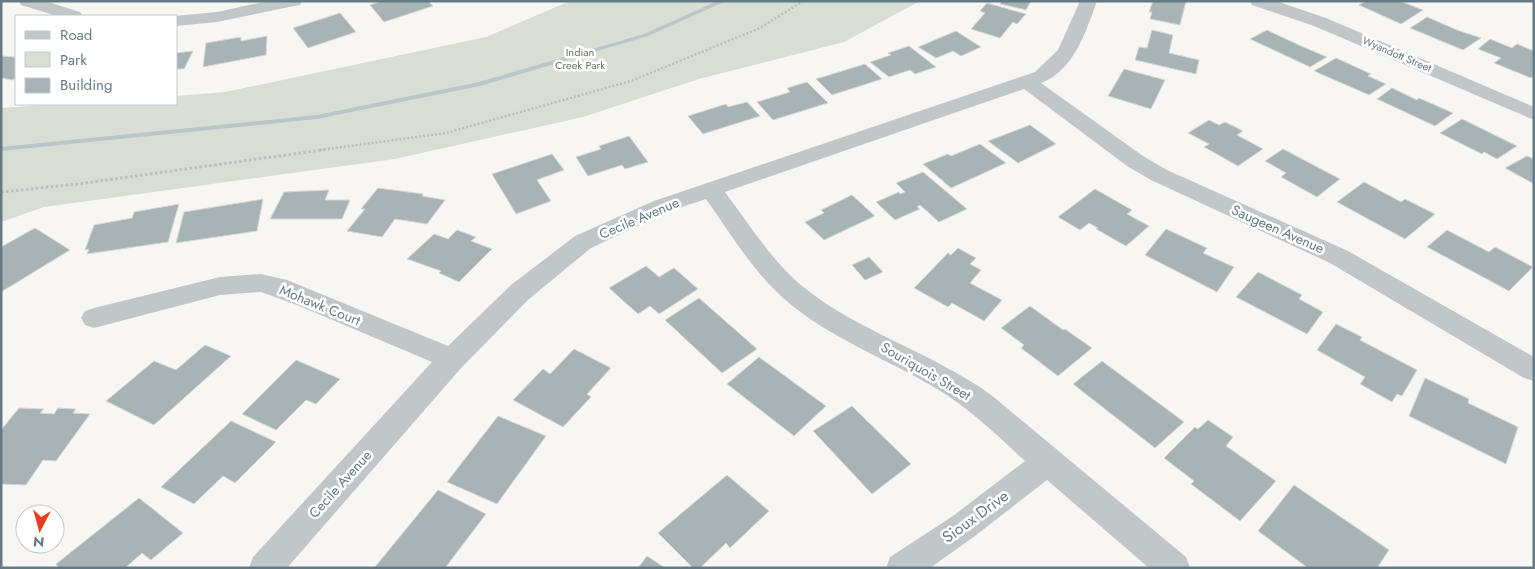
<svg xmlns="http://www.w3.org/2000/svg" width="1535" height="569" font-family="Jost,sans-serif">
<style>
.green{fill:#d8ded4}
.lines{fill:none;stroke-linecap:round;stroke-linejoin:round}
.stream{fill:#b9c7ca;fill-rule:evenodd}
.building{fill:#a8b3b6;stroke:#d8d8d6}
.path-far1{stroke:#bbbfc1;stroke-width:2.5;stroke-dasharray:2 2;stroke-linecap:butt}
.path{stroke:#bbbfc1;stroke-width:3;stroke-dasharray:2.5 2.5;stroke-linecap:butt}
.minor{fill:#c1c7c9;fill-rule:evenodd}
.labels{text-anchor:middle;stroke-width:5;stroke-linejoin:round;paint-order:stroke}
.far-park-label{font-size:11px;fill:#66775f;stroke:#fff}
.far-street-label{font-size:11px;fill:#647a85;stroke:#fff}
.street-label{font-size:14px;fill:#647a85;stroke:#fff}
.near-street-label{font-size:16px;fill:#647a85;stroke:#fff}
</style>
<rect width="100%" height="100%" fill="#f7f6f3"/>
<path class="green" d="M 570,1 L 920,1 L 844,42 L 699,79 L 583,117 L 395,159 L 44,207 L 1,222 L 1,108 L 57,104 L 176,104 L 176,96 L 225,92 L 486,37 Z"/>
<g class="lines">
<path class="stream" d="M 717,1 L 726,1 L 648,36 L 480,86 L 317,119 L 1,151 L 1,147 L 317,115 L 479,82 L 644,34 Z"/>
</g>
<path class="building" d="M 382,1 L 428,1 L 433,6 L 384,22 L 370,5 Z
M 1002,1 L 1001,1 L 1031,1 L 1026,10 L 1000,4 Z
M 1153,1 L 1186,1 L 1180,25 L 1150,19 L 1152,12 L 1149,12 Z
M 1366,1 L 1400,1 L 1423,10 L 1401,24 L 1359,5 Z
M 987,3 L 1026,14 L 1017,24 L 1013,22 L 1000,38 L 971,29 L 985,13 L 980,11 Z
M 340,13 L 356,32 L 308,48 L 293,28 Z
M 1427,17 L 1457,30 L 1481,38 L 1463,50 L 1410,28 Z
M 1152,30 L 1173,35 L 1169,53 L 1199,60 L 1196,74 L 1135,60 L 1139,47 L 1147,48 Z
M 1267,30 L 1301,46 L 1327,57 L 1310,67 L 1250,39 Z
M 956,31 L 981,47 L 961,56 L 953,51 L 936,58 L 918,47 Z
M 267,36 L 266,55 L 203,67 L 206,43 L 241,37 L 241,41 Z
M 1490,39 L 1512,48 L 1517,44 L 1534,51 L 1534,75 L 1531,78 L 1494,63 L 1501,58 L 1478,49 Z
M 909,46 L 936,67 L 915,74 L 910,70 L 889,77 L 870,62 L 891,55 L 888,53 Z
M 193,51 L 184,69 L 176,69 L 176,53 Z
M 1,56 L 16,57 L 16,77 L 13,80 L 1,78 Z
M 1336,58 L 1371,74 L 1368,76 L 1386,84 L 1369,95 L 1314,71 Z
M 865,64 L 882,79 L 832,95 L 816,79 Z
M 1124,69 L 1165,80 L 1151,109 L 1108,96 Z
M 807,82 L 828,103 L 773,120 L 757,102 L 790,92 L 787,88 Z
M 1392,88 L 1417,100 L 1419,98 L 1453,113 L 1435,126 L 1377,99 Z
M 747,102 L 760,116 L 703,134 L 688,116 L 726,104 L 728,107 Z
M 1462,119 L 1517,146 L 1497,159 L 1484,152 L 1482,154 L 1440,133 Z
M 1209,120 L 1219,125 L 1225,122 L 1243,131 L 1237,135 L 1263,149 L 1238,166 L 1204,147 L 1209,144 L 1188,133 Z
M 1030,125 L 1056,144 L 1018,163 L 988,141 Z
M 629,136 L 648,162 L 625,169 L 622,165 L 588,176 L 576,157 L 601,149 L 599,146 Z
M 980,144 L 1006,163 L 951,188 L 923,164 L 948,154 L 951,156 Z
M 1283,149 L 1340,179 L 1317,197 L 1281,177 L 1286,173 L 1265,161 Z
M 552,154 L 564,170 L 537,180 L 551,201 L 516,214 L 492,174 Z
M 1527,156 L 1534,159 L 1534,184 L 1505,168 Z
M 923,172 L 967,209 L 939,222 L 920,205 L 917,207 L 920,209 L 895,220 L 876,202 L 899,192 L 900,194 L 905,192 L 896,183 Z
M 1364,182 L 1401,202 L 1405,199 L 1435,214 L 1405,239 L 1337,202 Z
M 378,188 L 423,194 L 422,196 L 445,200 L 427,224 L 395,219 L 382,237 L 347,231 L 365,209 L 361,209 Z
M 1095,189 L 1132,210 L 1127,214 L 1149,226 L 1126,246 L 1096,229 L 1098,228 L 1089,223 L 1080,230 L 1058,217 Z
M 329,190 L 325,200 L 350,200 L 342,219 L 270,219 L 284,192 Z
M 852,195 L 875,216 L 824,240 L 805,222 L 824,213 L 821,210 Z
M 263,199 L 257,231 L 176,243 L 184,212 Z
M 179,204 L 168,242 L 87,254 L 89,249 L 85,250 L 94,225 L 132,218 L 134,212 Z
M 35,228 L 70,250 L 1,292 L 1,247 Z
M 1166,229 L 1207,248 L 1203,253 L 1234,267 L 1217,292 L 1145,255 Z
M 457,230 L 476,237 L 471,241 L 492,249 L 459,282 L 439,273 L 441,271 L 407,259 L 434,234 L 448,239 Z
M 1447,230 L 1489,252 L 1495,247 L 1533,267 L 1509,291 L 1427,247 Z
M 958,248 L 976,258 L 970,264 L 981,270 L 970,283 L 1002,300 L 984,321 L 952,303 L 948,307 L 914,288 L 948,253 L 951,255 Z
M 869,257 L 883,272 L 865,280 L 852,265 Z
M 646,266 L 659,277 L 674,268 L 698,289 L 659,314 L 650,306 L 638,314 L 609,288 Z
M 1258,272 L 1302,295 L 1299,299 L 1323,312 L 1307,334 L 1236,297 Z
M 699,298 L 757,349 L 722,373 L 665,320 Z
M 1030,306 L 1063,330 L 1065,329 L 1092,348 L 1058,376 L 1021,348 L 1024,345 L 1001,328 Z
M 1336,324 L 1362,337 L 1360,340 L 1417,370 L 1402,396 L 1397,394 L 1392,402 L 1360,384 L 1365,377 L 1317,350 Z
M 205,345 L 231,356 L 154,425 L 106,401 L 154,361 L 176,370 Z
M 574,349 L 611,368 L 587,394 L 591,397 L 563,427 L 513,400 L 543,369 L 550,374 Z
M 759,357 L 826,406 L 794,436 L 727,384 Z
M 296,360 L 340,379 L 316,404 L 306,400 L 276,430 L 242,414 Z
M 1102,361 L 1184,422 L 1155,448 L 1073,384 Z
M 1425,378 L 1469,399 L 1468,403 L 1518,427 L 1506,464 L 1409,416 Z
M 852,406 L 911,464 L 872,494 L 813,431 Z
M 19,408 L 44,409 L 40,413 L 54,414 L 58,408 L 76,409 L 73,413 L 90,414 L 56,461 L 43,460 L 26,485 L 1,484 L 1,430 Z
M 498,416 L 546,436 L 497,504 L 447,482 Z
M 1208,420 L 1233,437 L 1226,446 L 1276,481 L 1240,521 L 1191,484 L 1194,481 L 1164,458 L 1195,427 L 1198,429 Z
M 231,421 L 276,442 L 235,483 L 223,476 L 194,504 L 161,487 Z
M 727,475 L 769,511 L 730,548 L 726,543 L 700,568 L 693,568 L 658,533 Z
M 1294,485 L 1389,550 L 1377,568 L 1308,568 L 1258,531 Z
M 438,490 L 486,514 L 445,568 L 375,567 Z
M 139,498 L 183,533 L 151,560 L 142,553 L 125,568 L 59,568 L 56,564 Z
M 647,556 L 665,568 L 638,568 Z"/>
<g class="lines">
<path class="path-far1" d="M 320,150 L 446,133 L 631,81 L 760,28 L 803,1"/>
<path class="path" d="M 1,192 L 78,184 L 329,149"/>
<path class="minor" d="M 19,1 L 45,1 L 80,12 L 83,16 L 57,16 L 21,5 Z
M 268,1 L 302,1 L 300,5 L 294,6 L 217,22 L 176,26 L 176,16 L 174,16 L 217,12 Z
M 1080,1 L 1097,1 C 1086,31 1074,71 1041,83 L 1143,156 L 1167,170 L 1348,251 L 1534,357 L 1534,381 L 1524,378 L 1330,263 L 1151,180 L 1127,166 L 1024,89 L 725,192 C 749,224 771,260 802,286 C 859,332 931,352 990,394 L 1186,557 L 1190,568 L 1149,568 L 1047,480 L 975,536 L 930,568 L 886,568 L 890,557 L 953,516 L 1025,461 C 997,435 970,409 937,389 C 886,358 828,338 783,298 C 752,270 730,233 706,199 L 670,211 L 591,248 L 529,299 L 462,367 L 287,568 L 249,568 L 253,557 L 432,362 L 297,305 L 261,292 L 220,295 L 94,328 L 85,325 L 81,318 L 85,311 L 94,308 L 220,277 L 261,274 L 287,280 L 448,346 L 511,285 L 575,236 L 654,201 L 1035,72 L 1058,50 Z
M 1250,1 L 1276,1 L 1326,18 L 1534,107 L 1534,120 L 1314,26 L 1252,5 Z"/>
</g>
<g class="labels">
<g class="far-park-label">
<text x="580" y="56">Indian<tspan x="580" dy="13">Creek Park</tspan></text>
</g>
<g class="far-street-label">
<text transform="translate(1397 54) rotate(23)" y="4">Wyandott Street</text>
</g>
<g class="street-label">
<text transform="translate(639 218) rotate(-23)" y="5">Cecile Avenue</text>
<text transform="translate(1278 229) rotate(24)" y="5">Saugeen Avenue</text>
<text transform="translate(320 305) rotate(22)" y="5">Mohawk Court</text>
<text transform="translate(926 371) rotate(30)" y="5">Souriquois Street</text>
<text transform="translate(340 484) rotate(-48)" y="5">Cecile Avenue</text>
</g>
<g class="near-street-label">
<text transform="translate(975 516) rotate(-36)" y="6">Sioux Drive</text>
</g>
</g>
<rect width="1535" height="569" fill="none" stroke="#647a85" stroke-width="5"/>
<rect x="15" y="15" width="162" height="90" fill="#ffffff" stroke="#c1cace"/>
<rect x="25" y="31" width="25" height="8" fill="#c1c7c9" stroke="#c1cace"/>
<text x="60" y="40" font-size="15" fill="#647a85">Road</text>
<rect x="25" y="52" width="25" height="15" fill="#d8ded4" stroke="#c1cace"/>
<text x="60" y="65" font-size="15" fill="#647a85">Park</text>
<rect x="25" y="78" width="25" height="15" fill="#a8b3b6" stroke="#c1cace"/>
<text x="60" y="90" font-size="15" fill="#647a85">Building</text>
<g transform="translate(40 529) rotate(186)"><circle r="24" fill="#ffffff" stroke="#c1cace"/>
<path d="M0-4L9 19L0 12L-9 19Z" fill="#ea3c1f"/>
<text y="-8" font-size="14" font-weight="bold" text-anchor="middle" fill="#647a85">N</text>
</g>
</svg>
